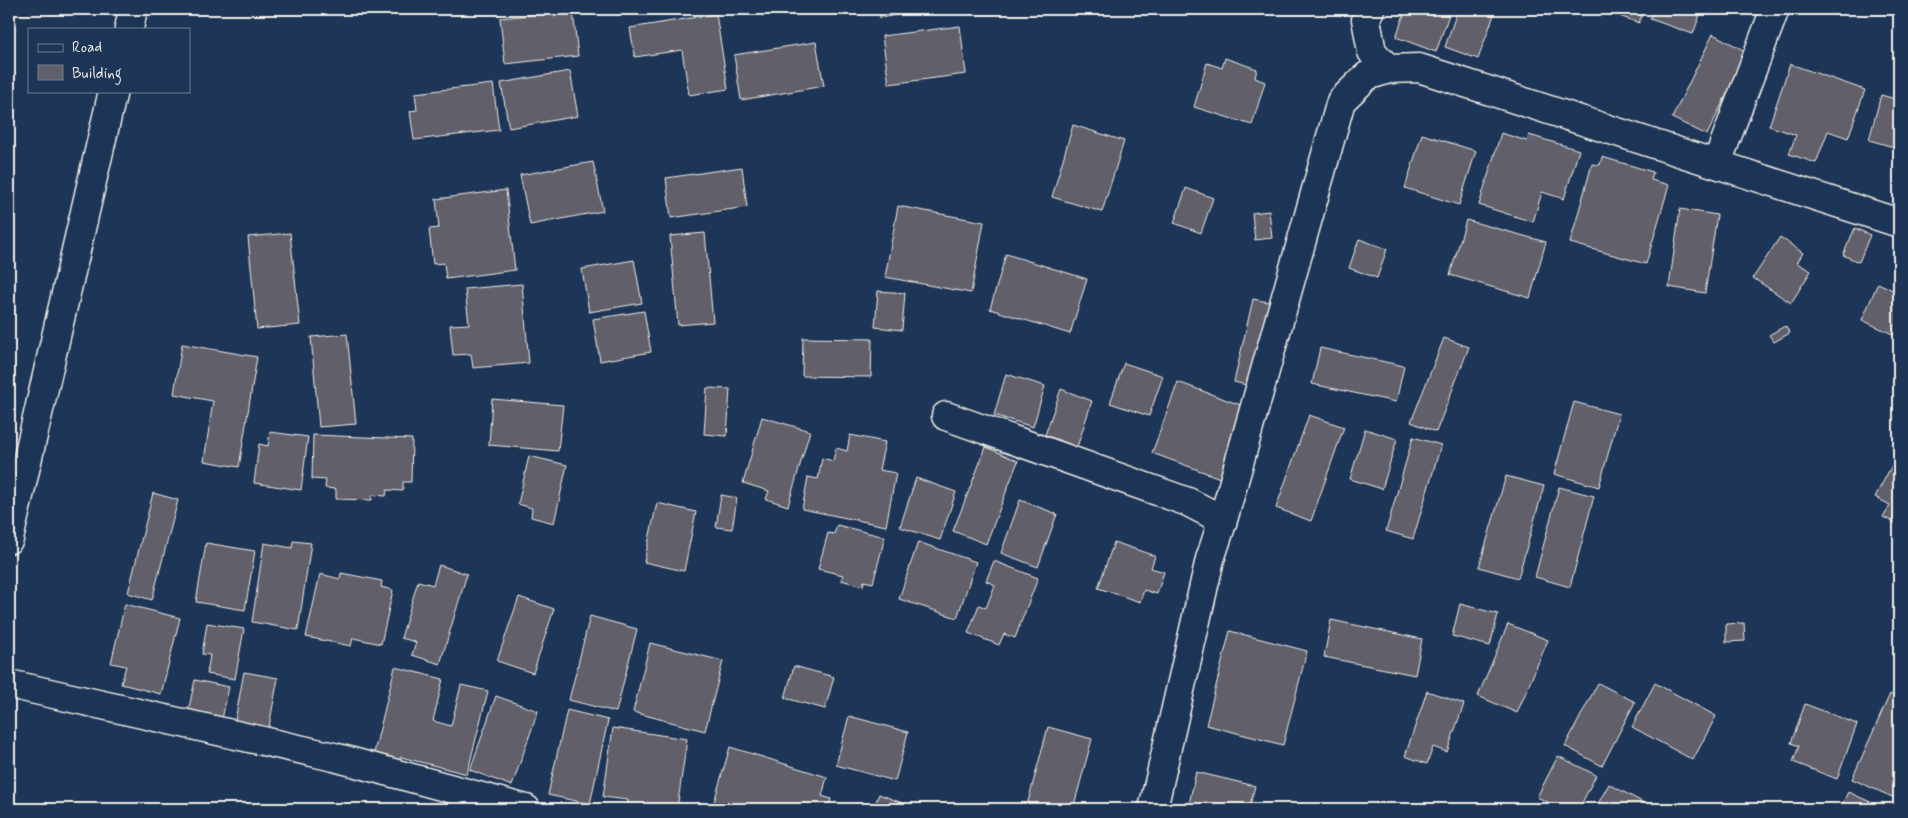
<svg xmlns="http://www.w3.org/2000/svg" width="1908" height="818" font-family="Mynerve,sans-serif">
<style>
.building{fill:#615f6b;stroke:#f4f1e8}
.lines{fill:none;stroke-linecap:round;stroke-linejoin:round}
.minor-casing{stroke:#f4f1e8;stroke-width:31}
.minor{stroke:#1d3557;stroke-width:28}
</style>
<rect width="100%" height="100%" fill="#1d3557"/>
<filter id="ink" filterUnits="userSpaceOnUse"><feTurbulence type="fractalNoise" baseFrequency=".02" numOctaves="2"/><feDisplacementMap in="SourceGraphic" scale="10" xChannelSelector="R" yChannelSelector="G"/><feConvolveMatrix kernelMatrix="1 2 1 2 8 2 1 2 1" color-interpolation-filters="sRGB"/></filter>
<g filter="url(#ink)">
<path class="building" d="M 879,9 L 930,9 L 880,18 Z
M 1325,9 L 1347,9 L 1345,15 Z
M 1406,9 L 1451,9 L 1436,52 L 1396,37 Z
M 1458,9 L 1496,9 L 1478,59 L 1445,47 Z
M 1613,9 L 1644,9 L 1639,23 L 1611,13 Z
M 1654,9 L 1702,9 L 1693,34 L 1650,19 Z
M 573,11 L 578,56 L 505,64 L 500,18 Z
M 716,14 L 728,89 L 689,95 L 682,50 L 635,57 L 630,28 Z
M 960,26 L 966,74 L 889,84 L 882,36 Z
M 1713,34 L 1747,52 L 1707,135 L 1672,118 Z
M 816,42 L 824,86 L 741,100 L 734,55 Z
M 1225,58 L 1257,69 L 1255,78 L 1265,82 L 1252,125 L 1194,107 L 1207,63 L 1222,68 Z
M 1790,64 L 1865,90 L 1848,138 L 1828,131 L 1816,163 L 1789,154 L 1796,135 L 1769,126 Z
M 570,71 L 578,116 L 509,128 L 501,83 Z
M 493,84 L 499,130 L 414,140 L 410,111 L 417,110 L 415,93 Z
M 1881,95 L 1899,100 L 1899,154 L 1895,153 L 1897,148 L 1869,140 Z
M 1073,125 L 1124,141 L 1102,212 L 1052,197 Z
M 1501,133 L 1527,141 L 1529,135 L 1579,150 L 1564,199 L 1542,192 L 1533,222 L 1479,205 Z
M 1422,134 L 1476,151 L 1459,205 L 1405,188 Z
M 1602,157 L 1653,172 L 1651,180 L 1669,185 L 1646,264 L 1570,243 L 1592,164 L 1600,165 Z
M 593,162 L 603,211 L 530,225 L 520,175 Z
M 742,167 L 747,207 L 671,218 L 666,178 Z
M 1186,188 L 1213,198 L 1201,233 L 1174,223 Z
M 506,190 L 515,270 L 446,279 L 444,263 L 433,264 L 429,229 L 439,228 L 436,199 Z
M 898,206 L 984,222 L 971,293 L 885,277 Z
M 1680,209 L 1717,215 L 1705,293 L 1669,287 Z
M 1269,211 L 1272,238 L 1255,240 L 1252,213 Z
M 1466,220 L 1546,242 L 1530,298 L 1450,275 Z
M 1855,228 L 1870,235 L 1859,262 L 1843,255 Z
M 290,233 L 300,325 L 257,329 L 248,237 Z
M 705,233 L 713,322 L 678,325 L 670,236 Z
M 1780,237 L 1803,253 L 1797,263 L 1811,271 L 1791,303 L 1753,278 Z
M 1359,239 L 1387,249 L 1377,278 L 1349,268 Z
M 1006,254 L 1087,279 L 1070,334 L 990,309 Z
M 634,260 L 642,303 L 589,312 L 582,269 Z
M 1878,283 L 1899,293 L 1899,337 L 1862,320 Z
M 522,284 L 529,363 L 473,368 L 471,354 L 453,355 L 450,325 L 469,324 L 465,289 Z
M 878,291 L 905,293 L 902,330 L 875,327 Z
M 1253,299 L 1273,303 L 1255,387 L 1234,382 Z
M 644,311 L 651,352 L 600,361 L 593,319 Z
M 1785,326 L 1790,333 L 1774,342 L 1769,335 Z
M 347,334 L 356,424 L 319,427 L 311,337 Z
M 803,338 L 872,339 L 871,377 L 802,376 Z
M 1444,338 L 1469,347 L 1436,432 L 1411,422 Z
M 182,344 L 257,357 L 239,467 L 204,461 L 213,401 L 174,394 Z
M 1320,348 L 1404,366 L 1396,402 L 1312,384 Z
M 1124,363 L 1163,376 L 1149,416 L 1110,403 Z
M 1006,374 L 1045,386 L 1033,427 L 994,415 Z
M 1178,382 L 1246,407 L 1220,478 L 1152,453 Z
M 707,388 L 730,389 L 727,436 L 704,434 Z
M 1061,389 L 1092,401 L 1077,447 L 1045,435 Z
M 492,399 L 563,405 L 558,451 L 489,445 Z
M 1574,402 L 1619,414 L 1599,487 L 1554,474 Z
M 1309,415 L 1344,427 L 1311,521 L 1276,508 Z
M 762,417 L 810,431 L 788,506 L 766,499 L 769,491 L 743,483 Z
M 1365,429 L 1397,439 L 1382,489 L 1350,479 Z
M 270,432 L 308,437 L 301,490 L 254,483 L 259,444 L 268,446 Z
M 313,435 L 412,439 L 411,482 L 403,482 L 403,491 L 387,490 L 386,496 L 372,495 L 372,500 L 336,499 L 336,489 L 325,488 L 326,480 L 312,479 Z
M 850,435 L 885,442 L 879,470 L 896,473 L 886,526 L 802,509 L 808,477 L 818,479 L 822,458 L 833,461 L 836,448 L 847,451 Z
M 1413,437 L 1441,445 L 1413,539 L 1386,531 Z
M 986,447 L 1018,461 L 986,544 L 953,531 Z
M 1899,452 L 1899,525 L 1883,517 L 1890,505 L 1875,497 Z
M 529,456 L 567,465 L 554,523 L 531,517 L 532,508 L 518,504 Z
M 1506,476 L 1544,486 L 1518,578 L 1479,567 Z
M 916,478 L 956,492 L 940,540 L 900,527 Z
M 1559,487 L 1594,496 L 1570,587 L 1535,577 Z
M 153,493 L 178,500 L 152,600 L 128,593 Z
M 721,495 L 737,498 L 732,529 L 716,527 Z
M 1020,500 L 1057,514 L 1038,567 L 1001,553 Z
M 657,503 L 696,512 L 684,571 L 644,562 Z
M 837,525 L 885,537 L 873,583 L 864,581 L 863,586 L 841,580 L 843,575 L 818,569 L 828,533 L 834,534 Z
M 293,541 L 311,543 L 298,630 L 252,622 L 264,543 L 292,548 Z
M 918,542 L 976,562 L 957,618 L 899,599 Z
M 1114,542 L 1155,556 L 1151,568 L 1164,572 L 1157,594 L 1144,590 L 1140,602 L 1098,588 Z
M 206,543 L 255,551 L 245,610 L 196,602 Z
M 994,561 L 1038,578 L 1015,638 L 1004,634 L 999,645 L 968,633 L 979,605 L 986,608 L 995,585 L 986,581 Z
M 439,565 L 467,574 L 440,664 L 412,655 L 416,642 L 401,638 L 418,581 L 433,585 Z
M 341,573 L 382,581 L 381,587 L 393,590 L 381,644 L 353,638 L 351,646 L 306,637 L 320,574 L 340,579 Z
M 519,597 L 554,609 L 533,673 L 497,661 Z
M 125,604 L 180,618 L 161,694 L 121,684 L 126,666 L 111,663 Z
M 1460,604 L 1498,614 L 1490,646 L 1452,636 Z
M 590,616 L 637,629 L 616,712 L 569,700 Z
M 1331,620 L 1422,639 L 1415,675 L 1324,657 Z
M 207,623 L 244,629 L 235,679 L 207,674 L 210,655 L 202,654 Z
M 1744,623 L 1745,641 L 1726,642 L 1726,624 Z
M 1508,624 L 1548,640 L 1517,713 L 1478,696 Z
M 1230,631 L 1307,651 L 1283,745 L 1206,725 Z
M 650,643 L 723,661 L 705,731 L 633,712 Z
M 794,666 L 834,677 L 825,709 L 785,698 Z
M 395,667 L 443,679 L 433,721 L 451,726 L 461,685 L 488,691 L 467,774 L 401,757 L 399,764 L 373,757 Z
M 244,672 L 278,678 L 268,732 L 234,726 Z
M 195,680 L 229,687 L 222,719 L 188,712 Z
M 1598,683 L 1635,702 L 1602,766 L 1565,746 Z
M 1655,683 L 1716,716 L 1693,760 L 1632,727 Z
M 1427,691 L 1464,704 L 1447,752 L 1433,747 L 1427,764 L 1405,756 Z
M 1890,694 L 1899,699 L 1899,800 L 1852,779 Z
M 496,696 L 538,711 L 512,786 L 470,770 Z
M 1805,704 L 1857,724 L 1837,779 L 1793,762 L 1799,746 L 1791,743 Z
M 567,710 L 608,720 L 590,804 L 548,795 Z
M 849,716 L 908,732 L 895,781 L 836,765 Z
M 1048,727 L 1092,739 L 1073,809 L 1026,809 Z
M 613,728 L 687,739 L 677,809 L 627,809 L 628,800 L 603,797 Z
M 730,747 L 827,777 L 822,796 L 831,799 L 828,809 L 712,809 Z
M 1558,756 L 1596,775 L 1579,809 L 1562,809 L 1537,797 Z
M 1196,772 L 1255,786 L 1249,809 L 1183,809 L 1185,803 L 1189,804 Z
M 1609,784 L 1655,809 L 1595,809 Z
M 1848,792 L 1886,809 L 1840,809 Z
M 879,794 L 902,803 L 900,809 L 873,809 Z"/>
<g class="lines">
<g class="minor-casing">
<path id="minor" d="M 1370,9 L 1366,19 L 1372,52 L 1389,69
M 129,29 L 133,9
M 1717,163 L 1775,9
M 946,416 L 1188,502 L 1223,520 L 1210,559 L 1153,809
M 1223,520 L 1341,101 L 1367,76 L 1389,69 L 1419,68 L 1899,223
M 9,539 L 113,91
M 9,684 L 334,757 L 526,809"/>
</g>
<use href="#minor" class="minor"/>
</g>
</g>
<rect width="1908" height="818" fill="none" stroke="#1d3557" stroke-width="30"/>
<rect x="15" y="15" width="1878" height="788" fill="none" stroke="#f4f1e8" stroke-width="2" filter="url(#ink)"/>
<rect x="28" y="28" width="162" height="65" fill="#1d3557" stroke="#738091"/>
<rect x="38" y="44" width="25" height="8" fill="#1d3557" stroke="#738091"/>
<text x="72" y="52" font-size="15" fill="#f4f1e8">Road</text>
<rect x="38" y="65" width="25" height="15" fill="#615f6b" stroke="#738091"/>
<text x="72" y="78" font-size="15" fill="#f4f1e8">Building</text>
</svg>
